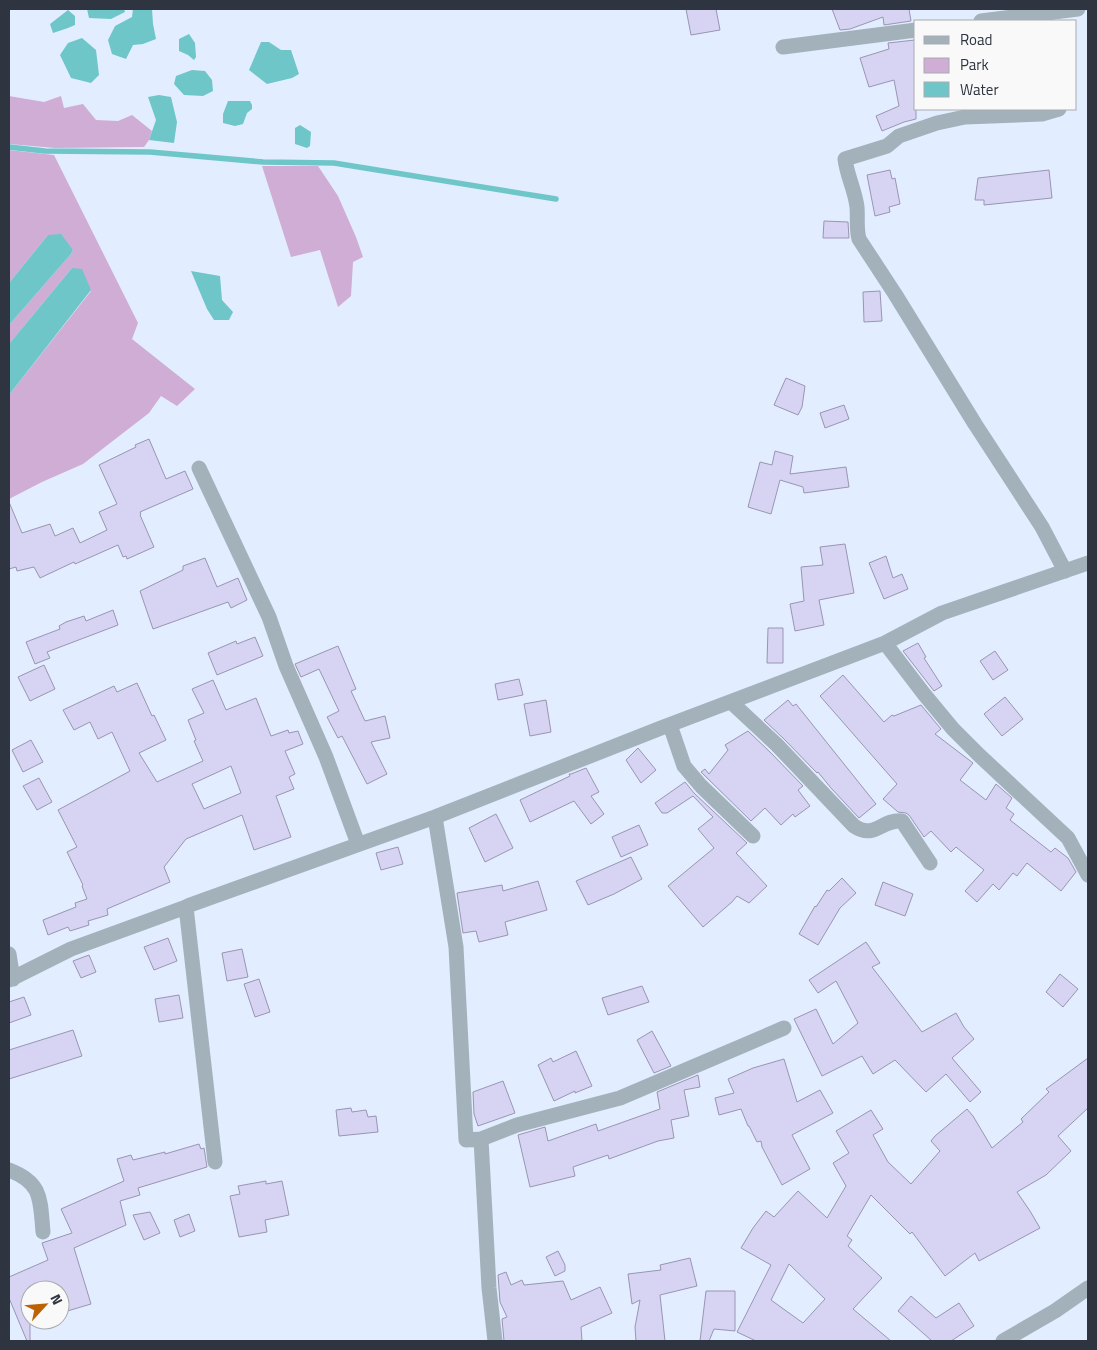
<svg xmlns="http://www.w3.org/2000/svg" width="1097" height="1350" font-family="'Titillium Web',sans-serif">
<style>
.green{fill:#d0add4}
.water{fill:#6ec6c9}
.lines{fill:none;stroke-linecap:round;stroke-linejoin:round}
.stream{stroke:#6ec6c9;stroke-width:5.5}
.building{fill:#d7d3f3;stroke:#9995b3;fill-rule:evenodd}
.minor{stroke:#a3b2ba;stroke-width:15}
</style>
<rect width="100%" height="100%" fill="#e2edff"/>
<path class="green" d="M 9,96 L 44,102 L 61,96 L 64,108 L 83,104 L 96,120 L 118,121 L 132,115 L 152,131 L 149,140 L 144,147 L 55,148 L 9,144 Z
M 9,150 L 54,155 L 138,323 L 132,339 L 195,389 L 177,406 L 161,396 L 149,413 L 83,464 L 42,482 L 9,499 L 9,395 L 91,291 L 72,268 L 9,344 L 9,325 L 71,254 L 73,250 L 48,235 L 9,283 Z
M 262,166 L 318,166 L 338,196 L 356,237 L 363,257 L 353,262 L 351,296 L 338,307 L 320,250 L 291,257 Z"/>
<path class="water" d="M 87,9 L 124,9 L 125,12 L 111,19 L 89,18 Z
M 133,9 L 152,9 L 153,24 L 156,39 L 143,44 L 133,45 L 126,59 L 112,54 L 108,40 L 115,26 L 132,17 Z
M 68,10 L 75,16 L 75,25 L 68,28 L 53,33 L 50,24 Z
M 189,34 L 195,43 L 196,57 L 194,60 L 188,55 L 179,51 L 179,39 Z
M 82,38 L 96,50 L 99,75 L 91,83 L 71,78 L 60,55 L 68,43 Z
M 261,42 L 269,42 L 281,50 L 291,50 L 299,74 L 292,78 L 267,84 L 249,70 Z
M 192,70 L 205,71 L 212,80 L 213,91 L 203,96 L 184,95 L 174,84 L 176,76 Z
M 159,95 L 171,97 L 177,122 L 174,143 L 149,140 L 156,120 L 148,97 Z
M 228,101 L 250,101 L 252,105 L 252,109 L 247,113 L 243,124 L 235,126 L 223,123 L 223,114 Z
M 300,125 L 311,132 L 310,146 L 307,148 L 295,144 L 295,128 Z
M 61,234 L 73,250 L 71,254 L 9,325 L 9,283 L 48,235 Z
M 72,268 L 82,269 L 91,290 L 9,395 L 9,344 Z
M 191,271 L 220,276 L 222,300 L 233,312 L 229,320 L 214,320 L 207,309 Z"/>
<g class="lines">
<path class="stream" d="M 9,147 L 45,151 L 150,152 L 263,162 L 334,163 L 556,199"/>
</g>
<path class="building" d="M 686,9 L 716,9 L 720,30 L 691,35 Z
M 832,9 L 909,9 L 911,21 L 884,25 L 883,17 L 850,29 L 840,30 Z
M 915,40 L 916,45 L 916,119 L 904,122 L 882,131 L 876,116 L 899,106 L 894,80 L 869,87 L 860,58 L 889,49 L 888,43 Z
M 890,170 L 892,179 L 895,178 L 900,204 L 889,207 L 890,212 L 875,216 L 867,175 Z
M 1049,170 L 1052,198 L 984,205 L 984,200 L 975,200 L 978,178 Z
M 824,221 L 848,222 L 849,238 L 823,238 Z
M 880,291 L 882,321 L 864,322 L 863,292 Z
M 786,378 L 805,386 L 802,407 L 798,415 L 774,405 Z
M 844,405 L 849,419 L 825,428 L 820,413 Z
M 149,439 L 166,479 L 185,471 L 193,489 L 140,512 L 141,514 L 140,515 L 154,547 L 127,559 L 126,556 L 123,557 L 118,545 L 75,564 L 74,562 L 40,578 L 34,567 L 17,571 L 16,567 L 9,569 L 9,502 L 22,533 L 50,524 L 55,536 L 73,528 L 80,543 L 107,530 L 99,512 L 117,504 L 99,465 L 136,447 L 135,445 Z
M 775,451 L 793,456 L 790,474 L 846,467 L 849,487 L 804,493 L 803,487 L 780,480 L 771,514 L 748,507 L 760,462 L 772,465 Z
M 845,544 L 854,593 L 819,600 L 824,625 L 795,631 L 790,604 L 804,601 L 801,567 L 823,565 L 820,547 Z
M 886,556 L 893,578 L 902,574 L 908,589 L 884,599 L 869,563 Z
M 205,558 L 217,587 L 238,578 L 247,600 L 231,608 L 228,602 L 153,629 L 140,591 L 183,570 L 183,566 Z
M 113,610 L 118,625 L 47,652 L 50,658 L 35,664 L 26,642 L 60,629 L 59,626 L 66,622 L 84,616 L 86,621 Z
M 768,628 L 783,628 L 783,663 L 767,663 Z
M 255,637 L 263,656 L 217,675 L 208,653 L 236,641 L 237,644 Z
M 918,643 L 926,657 L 924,658 L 942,686 L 934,691 L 903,651 Z
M 338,646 L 356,689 L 351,691 L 365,721 L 385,716 L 390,738 L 371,742 L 387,774 L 367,784 L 342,736 L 338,738 L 327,717 L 339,711 L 319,669 L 301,677 L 295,664 Z
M 995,651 L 1008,670 L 993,680 L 980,661 Z
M 44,665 L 55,689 L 30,701 L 18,677 Z
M 843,675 L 884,722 L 892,715 L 894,716 L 921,705 L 941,729 L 935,734 L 973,763 L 960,780 L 986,800 L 996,784 L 1012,798 L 1006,808 L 1014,814 L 1010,820 L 1051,852 L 1055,848 L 1068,858 L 1076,872 L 1061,891 L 1027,863 L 1017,876 L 1013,873 L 999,890 L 993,884 L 977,902 L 965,891 L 984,870 L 956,847 L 951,852 L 931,831 L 924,837 L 909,815 L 906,813 L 898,812 L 883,799 L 897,784 L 820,696 Z
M 519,679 L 523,695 L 498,700 L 495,684 Z
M 213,680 L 226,710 L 256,698 L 271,736 L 288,730 L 289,733 L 298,731 L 303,744 L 285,751 L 295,774 L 289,777 L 294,789 L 276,796 L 291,837 L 254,850 L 242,815 L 186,839 L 164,867 L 170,882 L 107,909 L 108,915 L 88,921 L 89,925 L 70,931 L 68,927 L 48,935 L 43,920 L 76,907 L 75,903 L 87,899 L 82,886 L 83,885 L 67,852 L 77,847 L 58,810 L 130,771 L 112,732 L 98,739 L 90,722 L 74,730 L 63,710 L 114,686 L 117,692 L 137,683 L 152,716 L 154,715 L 166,740 L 139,753 L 157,782 L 203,761 L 194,741 L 196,740 L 188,720 L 204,713 L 192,689 ZM 231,766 L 241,793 L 204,809 L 192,784 Z
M 1005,697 L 1023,719 L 1002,736 L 984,714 Z
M 546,700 L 551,732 L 530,736 L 524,704 Z
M 788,700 L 793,706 L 796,704 L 876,804 L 859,818 L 831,788 L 818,772 L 817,773 L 784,739 L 764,720 Z
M 748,731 L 770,752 L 803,786 L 798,790 L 810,806 L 795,817 L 793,814 L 781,825 L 765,808 L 751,821 L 701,772 L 705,769 L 709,774 L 728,750 L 725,745 Z
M 31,740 L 43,762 L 23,772 L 12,750 Z
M 638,748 L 656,770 L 641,783 L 626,760 Z
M 586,768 L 599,792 L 591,796 L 604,814 L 591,824 L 574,801 L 530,822 L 520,800 L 570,776 L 569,774 L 571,774 Z
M 39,778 L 52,802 L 37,810 L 23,786 Z
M 685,782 L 694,793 L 747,843 L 736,853 L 767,886 L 749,903 L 737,896 L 732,902 L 703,927 L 668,886 L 714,848 L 698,829 L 713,817 L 693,796 L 667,813 L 662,813 L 655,803 Z
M 496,814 L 513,848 L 485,862 L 469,828 Z
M 639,825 L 648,845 L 621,857 L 612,837 Z
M 398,847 L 403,864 L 381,870 L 376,853 Z
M 631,857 L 642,879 L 614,894 L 588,905 L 576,881 Z
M 842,878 L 856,893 L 840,908 L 818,945 L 799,934 L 815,906 L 816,907 L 827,890 L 829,891 Z
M 538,881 L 547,910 L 505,922 L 508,935 L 479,942 L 476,931 L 463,933 L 457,893 L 502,885 L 503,891 Z
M 883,882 L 913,894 L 905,916 L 875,905 Z
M 168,938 L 177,961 L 154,970 L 144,947 Z
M 866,942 L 880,963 L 872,967 L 922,1032 L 956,1013 L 964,1027 L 974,1039 L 952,1058 L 981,1092 L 970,1102 L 946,1074 L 926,1092 L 895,1060 L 873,1074 L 862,1056 L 822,1076 L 794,1019 L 816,1009 L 833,1044 L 858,1023 L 836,981 L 818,993 L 809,980 Z
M 242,949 L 248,977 L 227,981 L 222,953 Z
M 89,955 L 96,972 L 81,978 L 73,961 Z
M 1060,974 L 1078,989 L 1063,1007 L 1046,992 Z
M 259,979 L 270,1012 L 255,1017 L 244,984 Z
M 642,986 L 649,1002 L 608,1015 L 602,998 Z
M 179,995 L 183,1018 L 159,1022 L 155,999 Z
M 24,997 L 31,1015 L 9,1023 L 9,1002 Z
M 73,1030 L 82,1056 L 9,1079 L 9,1050 Z
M 652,1031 L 671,1066 L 654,1073 L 637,1040 Z
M 576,1051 L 592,1086 L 575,1093 L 575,1091 L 554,1101 L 538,1065 L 551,1058 L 553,1062 Z
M 1088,1058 L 1088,1108 L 1058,1136 L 1071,1151 L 1046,1175 L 1017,1192 L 1030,1211 L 1040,1228 L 979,1261 L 975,1253 L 945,1276 L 912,1232 L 910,1234 L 871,1195 L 847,1236 L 852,1240 L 848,1246 L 882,1278 L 853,1309 L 891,1341 L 756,1341 L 737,1332 L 771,1265 L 741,1248 L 753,1228 L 766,1211 L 774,1217 L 798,1191 L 827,1218 L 846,1186 L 833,1163 L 849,1153 L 836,1131 L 871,1110 L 883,1129 L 873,1135 L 888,1162 L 911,1184 L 940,1151 L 931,1141 L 935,1136 L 967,1109 L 973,1116 L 992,1148 L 1023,1122 L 1021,1119 L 1049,1092 L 1046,1089 ZM 789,1264 L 825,1299 L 803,1323 L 771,1300 Z
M 784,1059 L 797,1102 L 820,1090 L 833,1113 L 792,1135 L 810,1169 L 782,1185 L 762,1147 L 761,1141 L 757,1142 L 749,1126 L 748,1126 L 741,1109 L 719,1115 L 715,1098 L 734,1093 L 728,1079 L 753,1068 Z
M 698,1075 L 700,1087 L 684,1090 L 689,1116 L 671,1120 L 674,1138 L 658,1141 L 609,1159 L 608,1155 L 573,1167 L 575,1176 L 530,1187 L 518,1135 L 545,1127 L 548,1141 L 596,1124 L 598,1131 L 660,1109 L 657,1092 Z
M 503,1081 L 515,1113 L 478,1126 L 474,1114 L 473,1092 Z
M 351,1108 L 352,1112 L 366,1110 L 368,1117 L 376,1116 L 378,1132 L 339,1136 L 336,1110 Z
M 199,1144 L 201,1149 L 204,1148 L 207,1167 L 138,1188 L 140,1195 L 120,1201 L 126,1225 L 74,1248 L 91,1304 L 64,1312 L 60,1300 L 60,1290 L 30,1290 L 30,1341 L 27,1341 L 9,1298 L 9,1277 L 48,1260 L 42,1243 L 72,1233 L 61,1209 L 124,1181 L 117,1159 L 131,1155 L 133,1160 L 165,1152 L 165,1154 Z
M 266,1181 L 266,1184 L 282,1181 L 289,1215 L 265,1220 L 267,1232 L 239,1237 L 230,1196 L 240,1194 L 238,1186 Z
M 150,1212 L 160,1233 L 144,1240 L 133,1215 Z
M 189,1214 L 195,1231 L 180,1237 L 174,1220 Z
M 558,1251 L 565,1265 L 565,1271 L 555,1276 L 546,1257 Z
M 690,1258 L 697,1286 L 660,1295 L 665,1341 L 636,1341 L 635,1327 L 640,1300 L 632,1304 L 628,1274 L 661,1270 L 660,1265 Z
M 506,1272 L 511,1285 L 522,1280 L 524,1285 L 563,1281 L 571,1300 L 600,1287 L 612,1313 L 581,1327 L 582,1341 L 504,1341 L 502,1319 L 507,1317 L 500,1302 L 498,1275 Z
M 706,1291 L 735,1291 L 735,1331 L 714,1329 L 709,1341 L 700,1341 Z
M 911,1296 L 936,1318 L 959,1303 L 974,1326 L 951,1341 L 932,1341 L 898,1311 Z"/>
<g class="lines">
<path class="minor" d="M 981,21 L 1078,9
M 783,47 L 916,30
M 1059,109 L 1042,114 L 965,117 L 937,123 L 899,136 L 887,146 L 845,159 C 847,176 855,190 857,207 C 858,218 856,228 859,239 L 895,294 L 975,424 L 1042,527 L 1065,571
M 199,468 L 269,617 L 286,666 L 326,757 L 358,844
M 885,643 L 924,694 L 953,729 L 979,755 L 1068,838 L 1088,875
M 731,702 L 777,745 L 854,826 C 875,840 881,819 902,821 L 930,863
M 670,725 L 684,766 L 701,786 L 753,836
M 435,817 L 456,947 L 466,1140 L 481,1139 L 489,1288 L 495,1341
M 186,907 L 215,1162
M 9,954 L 13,979
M 9,980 L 71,949 L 186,907 L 190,905 L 435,817 L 661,728 L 885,643 L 942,613 L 1088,563
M 481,1139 L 517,1125 L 620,1098 L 784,1028
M 9,1170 C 43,1183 40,1200 43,1232
M 1003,1341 L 1055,1311 L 1088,1288"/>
</g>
<rect width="1097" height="1350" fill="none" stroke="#2e3540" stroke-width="20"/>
<rect x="914" y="20" width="162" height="90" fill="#f9f9f9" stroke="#a8abaf"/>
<rect x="924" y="36" width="25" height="8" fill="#a3b2ba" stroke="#a8abaf"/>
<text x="960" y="45" font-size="15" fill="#2e3540">Road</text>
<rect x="924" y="58" width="25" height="15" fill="#d0add4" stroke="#a8abaf"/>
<text x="960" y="70" font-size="15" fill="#2e3540">Park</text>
<rect x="924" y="82" width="25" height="15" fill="#6ec6c9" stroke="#a8abaf"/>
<text x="960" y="95" font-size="15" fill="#2e3540">Water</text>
<g transform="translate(45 1305) rotate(64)"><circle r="24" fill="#f9f9f9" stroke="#a8abaf"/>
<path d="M0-4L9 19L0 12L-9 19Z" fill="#bc6204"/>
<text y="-8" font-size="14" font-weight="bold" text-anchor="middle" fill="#2e3540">N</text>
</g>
</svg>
